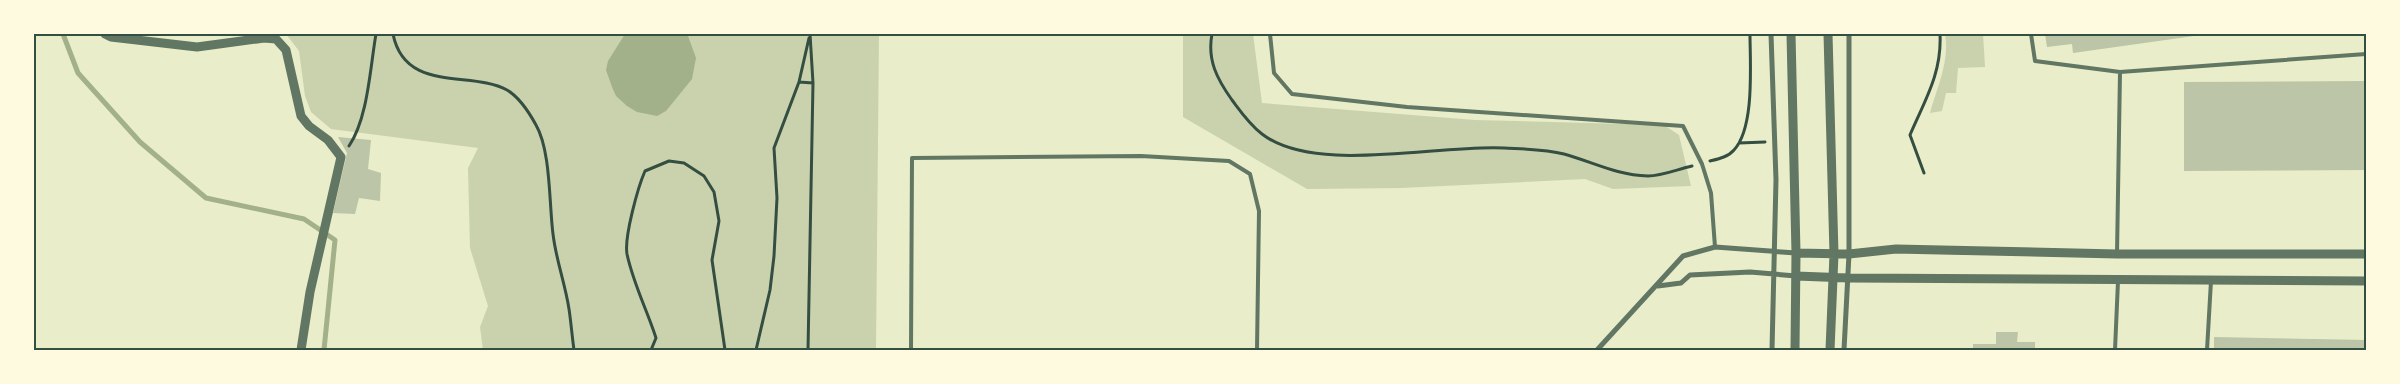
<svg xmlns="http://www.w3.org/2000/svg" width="2400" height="384" font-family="'Work Sans',sans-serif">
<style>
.green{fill:#cad2ad}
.water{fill:#a3b18a}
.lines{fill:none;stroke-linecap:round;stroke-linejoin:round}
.stream{stroke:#a3b18a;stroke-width:5}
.building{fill:#bcc5a7}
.path{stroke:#344e41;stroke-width:3}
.service{stroke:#617663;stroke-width:4}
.minor{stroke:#617663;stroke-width:5}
.tertiary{stroke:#617663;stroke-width:9}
.neatline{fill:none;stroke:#344e41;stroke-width:2}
</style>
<rect width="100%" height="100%" fill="#e9edc9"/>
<path class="green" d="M 286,34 L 879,34 L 876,350 L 483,350 L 480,327 L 488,306 L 470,248 L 468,168 L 478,148 L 331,129 L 311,112 L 305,96 L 299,51 Z
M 1183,34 L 1253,34 L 1262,103 L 1475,120 L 1664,125 L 1679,135 L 1691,186 L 1613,189 L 1585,179 L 1402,188 L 1307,189 L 1183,117 Z
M 1945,34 L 1983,34 L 1985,67 L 1958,68 L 1956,93 L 1946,93 L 1942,111 L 1930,113 C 1937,87 1950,61 1945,34 Z"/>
<path class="water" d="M 625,34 L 685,34 L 688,36 L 696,58 L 692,79 L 666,111 L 657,116 L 637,112 L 627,106 L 616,96 L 612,87 L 606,70 L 608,61 Z"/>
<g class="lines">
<path class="stream" d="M 63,34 L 78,73 L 140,142 L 206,198 L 304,219 L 335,240 L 324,350"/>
</g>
<path class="building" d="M 2045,34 L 2201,34 L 2201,35 L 2073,53 L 2072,44 L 2047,47 Z
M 2366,81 L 2366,170 L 2184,171 L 2184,82 Z
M 338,137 L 371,140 L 368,169 L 381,173 L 380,201 L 359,198 L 355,214 L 333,213 L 347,153 Z
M 1996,332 L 2018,332 L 2017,342 L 2035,342 L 2035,350 L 1973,350 L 1973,344 L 1996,344 Z
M 2214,337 L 2366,340 L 2366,350 L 2214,350 Z"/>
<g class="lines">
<path class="path" d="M 393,34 C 405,94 472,70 507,90 C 519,97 530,114 536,125 C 551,151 549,204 553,234 C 556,260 565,283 569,309 C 571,322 572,336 574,350
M 1212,34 C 1207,60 1217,79 1232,100 C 1241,112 1249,124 1262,134 C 1315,175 1438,144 1504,148 C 1523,149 1545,149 1564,154 C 1593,162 1616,175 1648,176 C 1662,176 1678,169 1692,166
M 799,82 L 809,38
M 1739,143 L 1765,142
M 349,146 C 368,118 370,68 376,34
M 1710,161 C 1718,159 1728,157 1734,150 C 1755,127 1750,64 1750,34
M 1924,173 L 1910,135 C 1925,100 1942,73 1940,34
M 651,350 L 656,338 C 647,310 633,283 627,254 C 624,237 638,187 645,171 L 669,161 L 684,163 L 704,176 L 714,192 L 719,221 L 712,260 L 725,350
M 756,350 L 770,290 L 774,256 L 777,198 L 774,148 L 799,82 L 813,83
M 808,350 L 813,83 L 810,34"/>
<path class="service" d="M 1270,34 L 1274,73 L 1292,94 L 1407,107 L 1683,126 L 1702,164 L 1711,193 L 1715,247
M 2031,34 L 2035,61 L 2120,72 L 2366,54
M 2117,254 L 2120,72
M 911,350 L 912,158 L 1141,156 L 1229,161 L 1250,174 L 1259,211 L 1257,350
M 2115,350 L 2118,281
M 2207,350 L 2211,281"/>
<path class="minor" d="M 1771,34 L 1776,180 L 1772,350
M 1658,286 L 1681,283 L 1690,275 L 1750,272 L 1796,276
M 1597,350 L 1683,256 L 1715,247 L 1796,253
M 1844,350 L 1849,254 L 1849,34"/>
<path class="tertiary" d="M 105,34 L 111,37 L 197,47 L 264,38 L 276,39 L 286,50 L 301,116 L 309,126 L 328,140 L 341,157 L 310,292 L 301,350
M 1791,34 L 1796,253 L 1795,350
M 1828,34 L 1834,254 L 1830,350
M 1796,253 L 1849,254 L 1896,249 L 2117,254 L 2366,254
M 1796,276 L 1849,278 L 2366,281"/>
</g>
<rect width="2400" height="384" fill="none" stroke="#fefae0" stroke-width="70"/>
<rect x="35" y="35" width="2330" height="314" class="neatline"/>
</svg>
